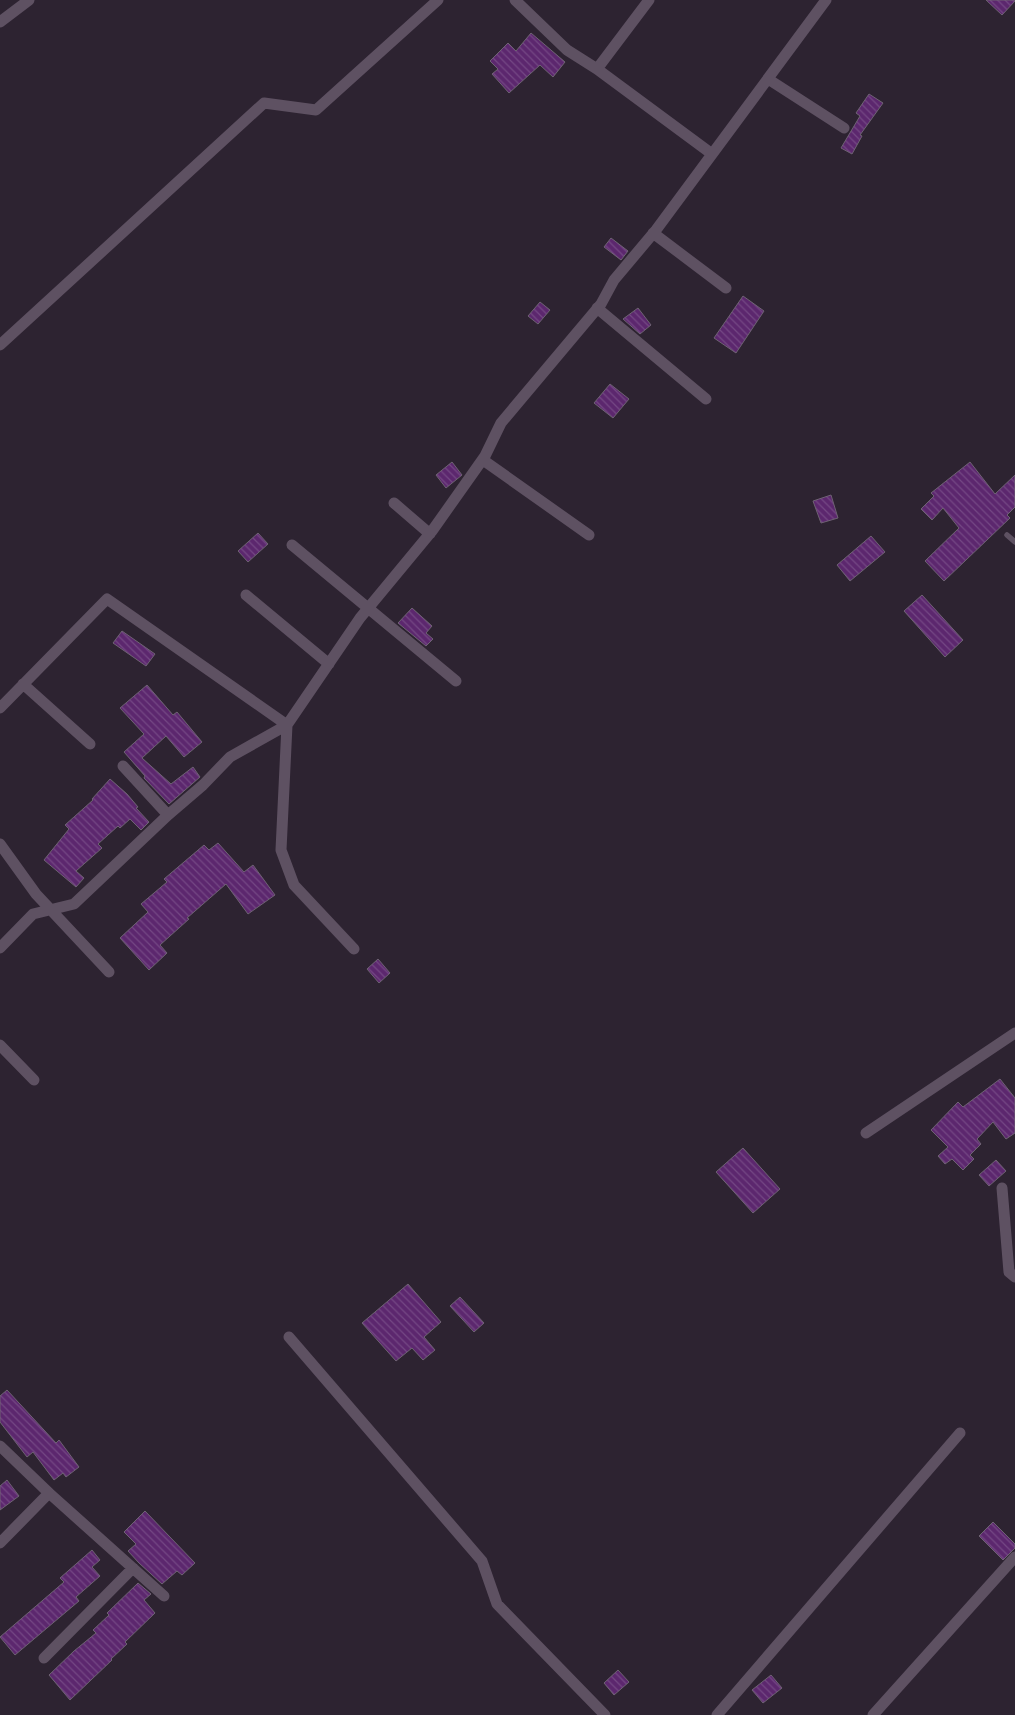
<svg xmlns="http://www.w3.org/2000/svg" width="1015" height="1715" font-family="'Open Sans',sans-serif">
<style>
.building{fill:url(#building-back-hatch);stroke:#6e6273}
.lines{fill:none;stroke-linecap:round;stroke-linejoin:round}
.lane{stroke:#5e5162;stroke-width:5.5}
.street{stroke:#5e5162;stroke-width:11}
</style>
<defs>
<pattern id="building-back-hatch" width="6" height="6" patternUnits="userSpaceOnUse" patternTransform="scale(1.25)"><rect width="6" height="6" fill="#5c276e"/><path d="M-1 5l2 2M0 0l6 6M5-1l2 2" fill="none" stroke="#744784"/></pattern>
</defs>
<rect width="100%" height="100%" fill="#2d2331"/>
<path class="building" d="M 986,0 L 1015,0 L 1015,1 L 1002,15 Z
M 531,33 L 565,62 L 553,77 L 540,65 L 509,93 L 492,74 L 498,69 L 490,61 L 508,43 L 516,51 Z
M 869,94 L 883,103 L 860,135 L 862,136 L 852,154 L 841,148 L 860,116 L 856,113 Z
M 611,238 L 628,251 L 621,260 L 604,247 Z
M 743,296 L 764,311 L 736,353 L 714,338 Z
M 540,302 L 550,310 L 538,324 L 528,316 Z
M 638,308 L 651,325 L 640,334 L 623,319 Z
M 610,384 L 629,399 L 613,418 L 594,403 Z
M 452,462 L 462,475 L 446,488 L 436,475 Z
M 970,462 L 995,494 L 1015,475 L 1015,507 L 1007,515 L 1010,518 L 944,581 L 925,561 L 959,528 L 943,508 L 932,520 L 921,509 L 934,496 L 931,493 Z
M 831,495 L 838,518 L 821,523 L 813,501 Z
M 258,533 L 268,544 L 248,562 L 238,551 Z
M 871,536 L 885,552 L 850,581 L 837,565 Z
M 922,595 L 963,640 L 945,657 L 904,611 Z
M 412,608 L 432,626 L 426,633 L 433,639 L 426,646 L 398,623 Z
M 122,631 L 155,654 L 146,666 L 113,643 Z
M 147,685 L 173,715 L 177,712 L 202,742 L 184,757 L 166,736 L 142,758 L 171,784 L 193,767 L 200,777 L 169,804 L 144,778 L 145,776 L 124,752 L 144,734 L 120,708 Z
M 110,779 L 127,794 L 138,807 L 136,808 L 149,822 L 141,830 L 130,819 L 120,828 L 118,826 L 98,844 L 102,848 L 76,871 L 84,878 L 76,887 L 44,860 L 69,829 L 65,825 L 93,800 L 92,799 Z
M 218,843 L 244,872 L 253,865 L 275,895 L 248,914 L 226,884 L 187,918 L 189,919 L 160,945 L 167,953 L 149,970 L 120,938 L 148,912 L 141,904 L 167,882 L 164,879 L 204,845 L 209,850 Z
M 378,959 L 390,973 L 379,983 L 367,969 Z
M 1000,1079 L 1015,1098 L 1015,1133 L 1006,1139 L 993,1122 L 977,1139 L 981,1144 L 970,1155 L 974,1159 L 963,1170 L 952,1159 L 945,1164 L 938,1156 L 948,1147 L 931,1130 L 958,1102 L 963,1107 Z
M 743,1148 L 780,1189 L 753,1213 L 716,1172 Z
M 996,1160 L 1006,1171 L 989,1186 L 979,1175 Z
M 408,1284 L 441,1322 L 424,1337 L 435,1350 L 423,1360 L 412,1348 L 396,1361 L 362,1323 Z
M 460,1297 L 484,1323 L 474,1332 L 450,1306 Z
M 7,1390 L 56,1443 L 59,1440 L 79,1467 L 66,1477 L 63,1473 L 54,1480 L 33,1452 L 27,1457 L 0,1422 L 0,1396 Z
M 7,1480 L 19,1496 L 0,1510 L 0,1486 Z
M 145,1511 L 195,1563 L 182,1575 L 177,1571 L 162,1584 L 139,1563 L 128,1551 L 136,1544 L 124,1532 Z
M 993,1522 L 1015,1544 L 1015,1548 L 1003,1560 L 979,1536 Z
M 92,1550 L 100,1560 L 92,1567 L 100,1576 L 76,1597 L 79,1601 L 15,1655 L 0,1637 L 64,1582 L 60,1578 Z
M 138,1583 L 151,1594 L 144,1600 L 155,1613 L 125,1642 L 127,1644 L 111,1659 L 112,1660 L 70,1700 L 49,1675 L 74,1651 L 96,1633 L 93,1630 L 109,1615 L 107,1613 Z
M 618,1670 L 629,1682 L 614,1695 L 604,1683 Z
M 771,1675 L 782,1688 L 763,1703 L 752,1690 Z"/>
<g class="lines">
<path class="lane" d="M 1007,535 L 1015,542"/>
<path class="street" d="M 515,0 L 567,50 L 597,69 L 712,154
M 0,22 L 29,0
M 597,69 L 649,0
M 768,79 L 844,128
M 653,233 L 726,288
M 597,308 L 706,399
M 0,345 L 264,103 L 316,110 L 438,0
M 483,460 L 589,535
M 394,503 L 430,534
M 292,545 L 456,681
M 246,595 L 329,664
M 23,684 L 90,744
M 0,708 L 107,599 L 287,725 L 281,850 L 294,885 L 354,949
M 123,766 L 168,815
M 0,844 L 36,894 L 109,972
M 0,948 L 33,914 L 74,904 L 168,815 L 203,785 L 230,757 L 287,725 L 360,618 L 432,531 L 485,456 L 501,423 L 601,304 L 614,280 L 656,230 L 826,0
M 0,1045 L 34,1080
M 866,1133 L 1015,1033
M 1002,1188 L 1009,1272 L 1015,1277
M 289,1337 L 482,1561 L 497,1604 L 605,1715
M 0,1446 L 49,1493 L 164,1596
M 0,1543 L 49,1493
M 44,1658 L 133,1568
M 717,1715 L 960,1433
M 873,1715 L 1015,1557"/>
</g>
</svg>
